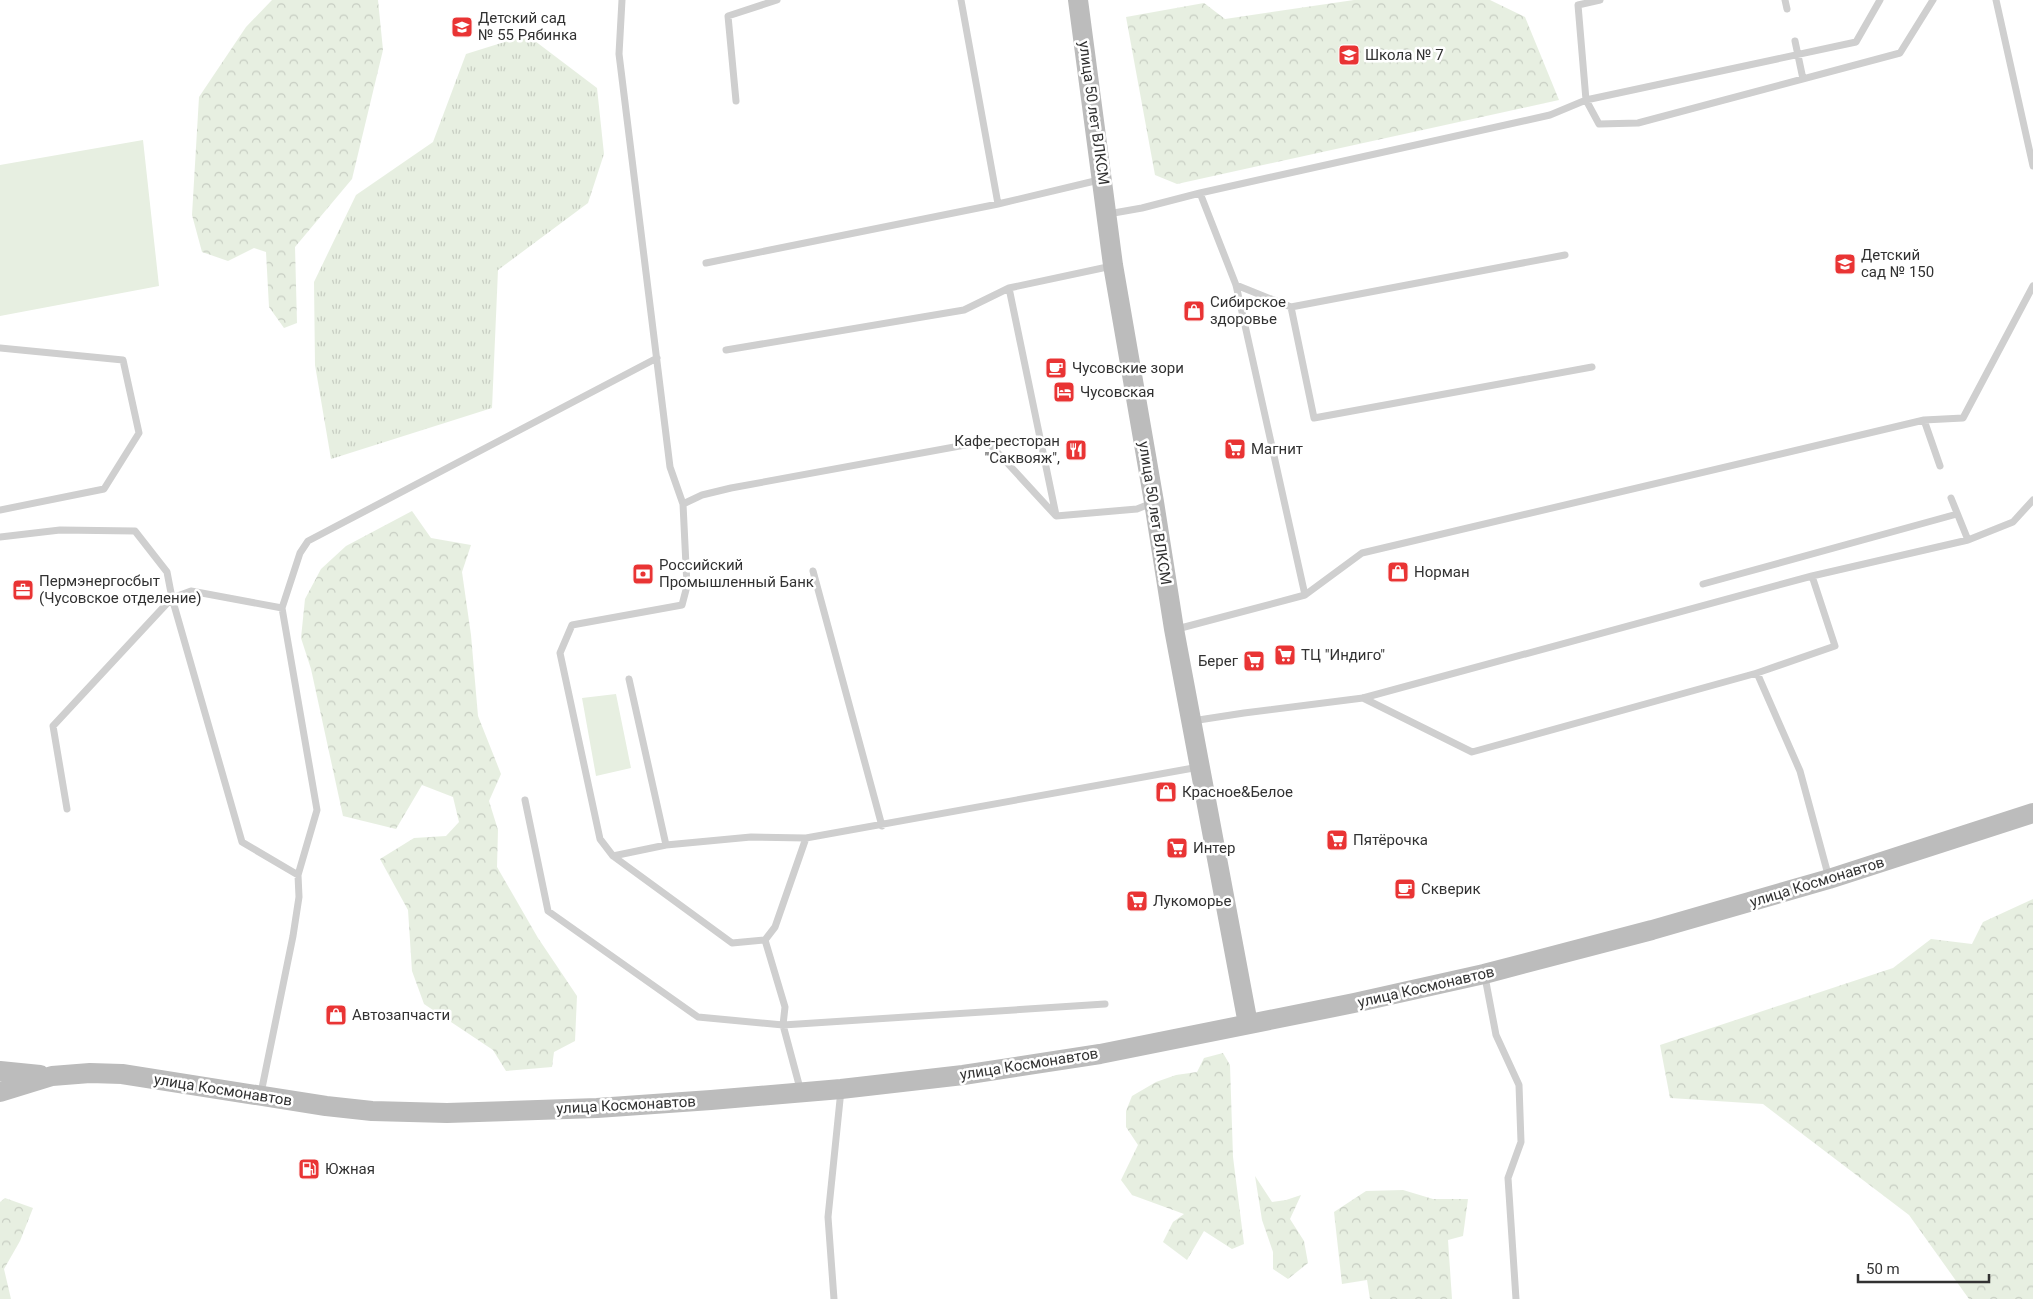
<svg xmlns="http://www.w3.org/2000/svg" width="2033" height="1299" font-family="Roboto,sans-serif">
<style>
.grass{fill:url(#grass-tufts)}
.forest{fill:url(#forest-crowns)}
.garden{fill:#e7efe1}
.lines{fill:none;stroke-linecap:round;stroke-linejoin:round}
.lane{stroke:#cfcfcf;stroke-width:7}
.secondary{stroke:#bcbcbc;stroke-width:20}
.labels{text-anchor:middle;stroke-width:5;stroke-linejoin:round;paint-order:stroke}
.poi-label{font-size:15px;fill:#323232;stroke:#fff;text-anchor:start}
.street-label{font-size:15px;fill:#323232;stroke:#fff}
</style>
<defs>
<pattern id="grass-tufts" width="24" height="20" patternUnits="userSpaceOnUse" patternTransform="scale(1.25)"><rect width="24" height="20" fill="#e7efe1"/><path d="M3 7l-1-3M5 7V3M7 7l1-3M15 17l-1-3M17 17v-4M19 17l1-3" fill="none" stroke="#c7cdc2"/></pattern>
<pattern id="forest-crowns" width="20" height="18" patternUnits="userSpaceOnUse" patternTransform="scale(1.25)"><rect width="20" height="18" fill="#e7efe1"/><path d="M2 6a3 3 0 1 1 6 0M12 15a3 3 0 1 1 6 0" fill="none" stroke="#c7cdc2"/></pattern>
</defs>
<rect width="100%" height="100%" fill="#fff"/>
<path class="grass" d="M 527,35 L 597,88 L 604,154 L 588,203 L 498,270 L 492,408 L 331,459 L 315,365 L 314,282 L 356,195 L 433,142 L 466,54 Z"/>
<path class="forest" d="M 272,0 L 378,0 L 383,50 L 352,179 L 295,247 L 297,323 L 284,328 L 269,307 L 266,252 L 254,248 L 228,261 L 202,252 L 192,215 L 199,97 L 246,27 Z
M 1354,0 L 1490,0 L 1525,17 L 1559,100 L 1177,184 L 1155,175 L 1126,17 L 1204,3 L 1225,19 Z
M 412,511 L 431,538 L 471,545 L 462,572 L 471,635 L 478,716 L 501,774 L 489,801 L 498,830 L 497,867 L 538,938 L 577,996 L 575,1041 L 554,1052 L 552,1067 L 506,1071 L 493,1050 L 424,1004 L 412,971 L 408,910 L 380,859 L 414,838 L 446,836 L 459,822 L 453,797 L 422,785 L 396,829 L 343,816 L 311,669 L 301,638 L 305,599 L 321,569 L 346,546 Z
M 2033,899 L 2033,1299 L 1969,1299 L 1909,1215 L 1763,1104 L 1670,1098 L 1660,1045 L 1893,968 L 1931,939 L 1972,944 L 1983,922 Z
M 1223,1053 L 1230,1065 L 1233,1157 L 1244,1244 L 1232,1249 L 1204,1231 L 1187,1260 L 1163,1242 L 1173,1222 L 1184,1214 L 1132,1195 L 1121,1180 L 1138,1145 L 1126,1127 L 1126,1111 L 1132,1096 L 1156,1082 L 1176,1075 L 1197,1072 L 1204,1058 Z
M 1255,1176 L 1272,1202 L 1286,1200 L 1301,1195 L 1290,1219 L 1304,1241 L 1308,1263 L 1288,1279 L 1273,1269 L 1273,1252 L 1262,1220 Z
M 1403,1190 L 1433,1199 L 1468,1199 L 1463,1236 L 1448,1240 L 1452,1299 L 1370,1299 L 1367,1280 L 1342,1284 L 1334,1212 L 1366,1191 Z
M 5,1198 L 33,1208 L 20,1241 L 4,1269 L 11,1299 L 0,1299 L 0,1202 Z"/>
<path class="garden" d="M 143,140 L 159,286 L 0,316 L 0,165 Z
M 616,694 L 631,768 L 596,776 L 582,698 Z"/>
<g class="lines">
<path class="lane" d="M 622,0 L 619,54 L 670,467 L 683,504
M 961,0 L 998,204
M 1600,0 L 1578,5 L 1586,100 L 1599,124 L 1638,123 L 1900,53 L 1933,0
M 1785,0 L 1787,9
M 1996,0 L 2033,166
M 1795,41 L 1803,79
M 736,101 L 728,16 L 777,0
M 1108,214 L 1142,208 L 1200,193 L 1550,115 L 1586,100 L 1856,42 L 1880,0
M 706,263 L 998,204 L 1099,180
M 1236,285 L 1291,307 L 1565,255
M 1009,288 L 1056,515
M 1291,307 L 1314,418 L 1592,367
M 0,348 L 123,360 L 139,433 L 104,489 L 0,510
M 726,350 L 964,310 L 1009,288 L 1112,266
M 1924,420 L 1940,466
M 1951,498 L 1968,540
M 1152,503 L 1137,509 L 1056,516 L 987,441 L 731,488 L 702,495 L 683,504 L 687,586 L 682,605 L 572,625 L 560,653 L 600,839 L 613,856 L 666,845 L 751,837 L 806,838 L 1199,767
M 0,537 L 60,530 L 135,531 L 167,572 L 172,598 L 242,842 L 298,875
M 813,571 L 882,826
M 1703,584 L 1957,514
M 1305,595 L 1362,553 L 1924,420 L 1963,418 L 2033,286
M 1177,629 L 1305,595 L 1236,285 L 1200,193
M 1757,673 L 1800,771 L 1829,878
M 629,679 L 666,845
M 1363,698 L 1472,752 L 1757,673 L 1835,646 L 1812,576 L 1968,540 L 2013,522 L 2033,500
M 1192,721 L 1244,713 L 1363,698 L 1812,576
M 525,800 L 548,911 L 698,1017 L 783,1025 L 1105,1004
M 67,809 L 53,726 L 172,598 L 191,591 L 282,608
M 613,856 L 732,943 L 765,940
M 1485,977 L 1496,1035 L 1519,1085 L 1521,1142 L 1508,1178 L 1516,1299
M 801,1092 L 783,1025 L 785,1007 L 765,940 L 775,927 L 806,838
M 261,1093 L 293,936 L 299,897 L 298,875 L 317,810 L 282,608 L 300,553 L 308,541 L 657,358
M 834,1299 L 828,1217 L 841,1090"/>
<path class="secondary" d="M 1078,0 L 1113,265 L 1154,502 L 1174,629 L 1248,1024
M 0,1071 L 40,1075
M 0,1092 L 52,1076 L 90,1073 L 122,1074 L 326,1106 L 372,1111 L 447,1113 L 597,1108 L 711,1100 L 841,1089 L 963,1075 L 1100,1054 L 1354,1003 L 1484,974 L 1652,930 L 1829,879 L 2033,813"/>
</g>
<defs>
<g id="school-square" transform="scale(1.125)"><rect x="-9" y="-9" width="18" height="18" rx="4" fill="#e93434" stroke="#fff"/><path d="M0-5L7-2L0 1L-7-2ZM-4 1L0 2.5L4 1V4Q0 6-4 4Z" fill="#fff"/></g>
<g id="shop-square" transform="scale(1.125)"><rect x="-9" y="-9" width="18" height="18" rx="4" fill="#e93434" stroke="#fff"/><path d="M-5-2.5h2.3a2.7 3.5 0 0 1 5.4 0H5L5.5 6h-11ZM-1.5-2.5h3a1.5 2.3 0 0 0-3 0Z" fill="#fff"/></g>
<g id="cafe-square" transform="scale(1.125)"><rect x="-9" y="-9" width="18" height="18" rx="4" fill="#e93434" stroke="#fff"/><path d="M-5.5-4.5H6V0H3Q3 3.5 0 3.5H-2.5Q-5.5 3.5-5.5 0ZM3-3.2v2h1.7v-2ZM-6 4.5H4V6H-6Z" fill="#fff"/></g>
<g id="hotel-square" transform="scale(1.125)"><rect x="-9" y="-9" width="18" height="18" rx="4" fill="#e93434" stroke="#fff"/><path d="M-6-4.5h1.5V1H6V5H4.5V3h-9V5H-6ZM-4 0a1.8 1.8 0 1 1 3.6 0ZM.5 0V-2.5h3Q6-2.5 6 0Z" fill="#fff"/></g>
<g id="supermarket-square" transform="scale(1.125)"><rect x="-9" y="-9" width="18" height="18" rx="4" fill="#e93434" stroke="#fff"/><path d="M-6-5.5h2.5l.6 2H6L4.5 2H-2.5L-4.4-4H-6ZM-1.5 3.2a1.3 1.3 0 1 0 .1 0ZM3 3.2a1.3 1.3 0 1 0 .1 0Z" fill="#fff"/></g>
<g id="restaurant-square" transform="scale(1.125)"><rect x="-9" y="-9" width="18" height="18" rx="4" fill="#e93434" stroke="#fff"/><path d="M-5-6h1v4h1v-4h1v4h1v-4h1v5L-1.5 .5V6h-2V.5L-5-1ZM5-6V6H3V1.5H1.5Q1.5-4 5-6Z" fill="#fff"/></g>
<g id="bank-square" transform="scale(1.125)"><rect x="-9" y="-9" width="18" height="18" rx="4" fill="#e93434" stroke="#fff"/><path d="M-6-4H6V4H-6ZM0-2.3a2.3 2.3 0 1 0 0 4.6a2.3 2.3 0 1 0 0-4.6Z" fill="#fff"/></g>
<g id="office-square" transform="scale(1.125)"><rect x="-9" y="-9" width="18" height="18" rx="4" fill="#e93434" stroke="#fff"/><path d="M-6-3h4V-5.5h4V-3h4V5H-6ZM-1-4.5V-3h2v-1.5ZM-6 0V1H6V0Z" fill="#fff"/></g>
<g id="fuel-square" transform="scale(1.125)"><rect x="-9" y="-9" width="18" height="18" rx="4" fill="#e93434" stroke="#fff"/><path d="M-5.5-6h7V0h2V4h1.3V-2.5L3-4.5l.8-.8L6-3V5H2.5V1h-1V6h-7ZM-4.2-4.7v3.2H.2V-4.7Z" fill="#fff"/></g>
</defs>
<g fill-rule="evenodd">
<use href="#school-square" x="462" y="27"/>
<use href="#school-square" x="1349" y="55"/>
<use href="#school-square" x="1845" y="264"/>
<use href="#shop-square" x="1194" y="311"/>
<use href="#cafe-square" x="1056" y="368"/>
<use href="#hotel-square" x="1064" y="392"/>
<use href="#supermarket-square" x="1235" y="449"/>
<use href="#restaurant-square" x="1076" y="450"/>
<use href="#shop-square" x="1398" y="572"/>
<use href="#bank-square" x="643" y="574"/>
<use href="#office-square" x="23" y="590"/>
<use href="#supermarket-square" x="1285" y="655"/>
<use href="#supermarket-square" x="1254" y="661"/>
<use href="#shop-square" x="1166" y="792"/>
<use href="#supermarket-square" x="1337" y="840"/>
<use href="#supermarket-square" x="1177" y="848"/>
<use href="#cafe-square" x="1405" y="889"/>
<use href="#supermarket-square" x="1137" y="901"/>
<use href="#shop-square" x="336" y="1015"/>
<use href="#fuel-square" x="309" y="1169"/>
</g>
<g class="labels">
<g class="poi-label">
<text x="478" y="23">Детский сад<tspan x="478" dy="17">№ 55 Рябинка</tspan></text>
<text x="1365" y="60">Школа № 7</text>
<text x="1861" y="260">Детский<tspan x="1861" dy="17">сад № 150</tspan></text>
<text x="1210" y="307">Сибирское<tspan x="1210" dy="17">здоровье</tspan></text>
<text x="1072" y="373">Чусовские зори</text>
<text x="1080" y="397">Чусовская</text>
<text x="1060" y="446" text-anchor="end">Кафе-ресторан<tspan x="1060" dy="17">"Саквояж",</tspan></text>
<text x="1251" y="454">Магнит</text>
<text x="659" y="570">Российский<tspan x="659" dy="17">Промышленный Банк</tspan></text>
<text x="1414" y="577">Норман</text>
<text x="39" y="586">Пермэнергосбыт<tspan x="39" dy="17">(Чусовское отделение)</tspan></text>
<text x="1301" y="660">ТЦ "Индиго"</text>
<text x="1238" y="666" text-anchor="end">Берег</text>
<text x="1182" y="797">Красное&amp;Белое</text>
<text x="1353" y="845">Пятёрочка</text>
<text x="1193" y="853">Интер</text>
<text x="1421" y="894">Скверик</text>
<text x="1153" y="906">Лукоморье</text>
<text x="352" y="1020">Автозапчасти</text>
<text x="325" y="1174">Южная</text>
</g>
<g class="street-label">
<text transform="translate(1094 113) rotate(82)" y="5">улица 50 лет ВЛКСМ</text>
<text transform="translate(1155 513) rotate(81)" y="5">улица 50 лет ВЛКСМ</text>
<text transform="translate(1817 882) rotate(-17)" y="5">улица Космонавтов</text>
<text transform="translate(1426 987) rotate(-13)" y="5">улица Космонавтов</text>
<text transform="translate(1029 1064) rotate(-9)" y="5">улица Космонавтов</text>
<text transform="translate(223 1090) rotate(9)" y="5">улица Космонавтов</text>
<text transform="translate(626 1105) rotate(-3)" y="5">улица Космонавтов</text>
</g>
</g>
<path d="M1858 1274v8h131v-8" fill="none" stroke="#323232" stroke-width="2.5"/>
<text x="1866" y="1274" font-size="15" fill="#323232" stroke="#ffffff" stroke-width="4" paint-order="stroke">50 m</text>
</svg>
